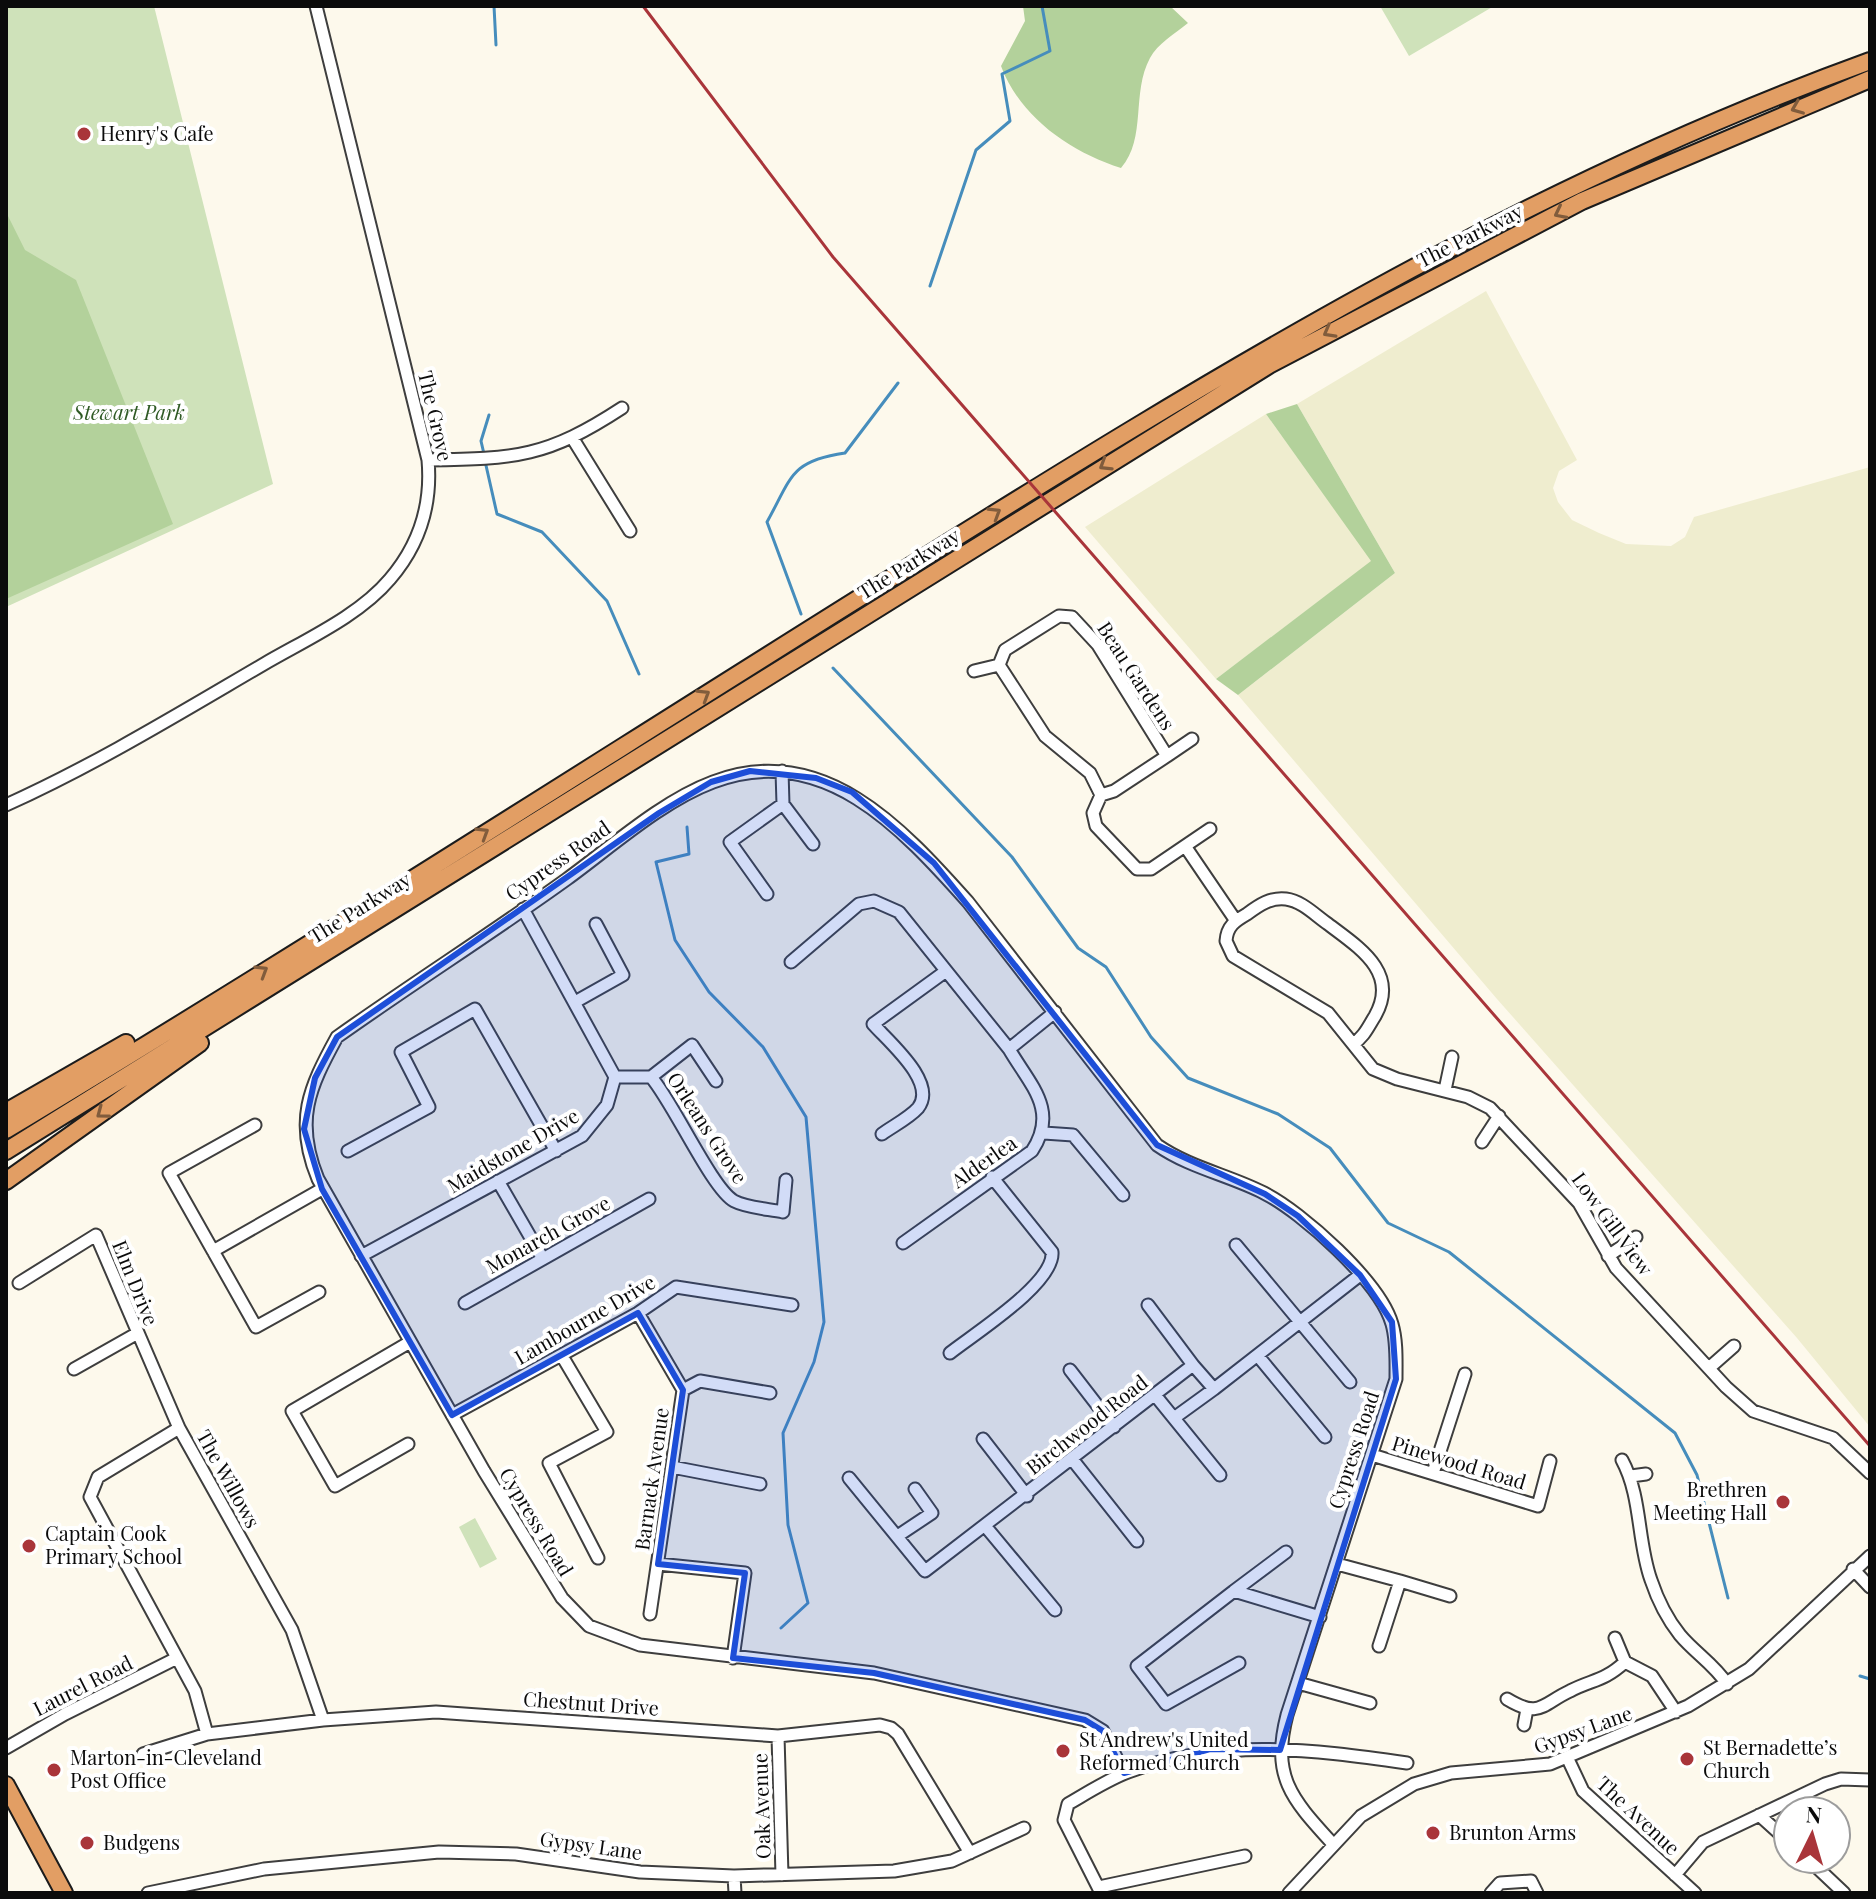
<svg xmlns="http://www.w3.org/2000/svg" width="1876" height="1899" font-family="'Playfair Display',serif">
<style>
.farmland{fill:#efedcf}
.green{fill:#cfe2ba}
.forest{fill:#b3d19b}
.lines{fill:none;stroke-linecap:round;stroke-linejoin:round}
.stream{stroke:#468dbc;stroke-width:3}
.minor-casing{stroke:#3e3e3e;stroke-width:15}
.highway-casing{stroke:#1c1c1c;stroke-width:20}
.minor{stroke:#fff;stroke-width:11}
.highway{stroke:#e29e64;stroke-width:16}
.rail{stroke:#a9353a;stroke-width:3}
.oneway{stroke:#815c3c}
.marked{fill:#1d4ed8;fill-opacity:0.2;stroke:#1d4ed8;stroke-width:6;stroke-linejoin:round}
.poi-dot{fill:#a9353a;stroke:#fff;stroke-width:3}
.labels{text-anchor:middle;stroke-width:8;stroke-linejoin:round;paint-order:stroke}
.poi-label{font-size:20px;fill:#0b0b0b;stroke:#fff;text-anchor:start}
.street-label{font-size:20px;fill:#0b0b0b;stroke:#fff}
.park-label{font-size:20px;font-style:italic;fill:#2f5a24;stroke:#fff}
</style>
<rect width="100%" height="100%" fill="#fdf9ec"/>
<path class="farmland" d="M 1486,291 L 1577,460 L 1559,471 L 1553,488 L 1558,502 L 1572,520 L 1599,533 L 1626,544 L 1671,546 L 1685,537 L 1694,517 L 1870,467 L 1870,1427 L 1797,1338 L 1497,999 L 1238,695 L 1395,573 L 1297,404 Z
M 1266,414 L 1372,561 L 1216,679 L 1085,527 Z"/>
<path class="green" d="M 6,6 L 154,6 L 273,484 L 6,607 Z
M 1380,6 L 1494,6 L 1409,56 Z
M 475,1518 L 497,1559 L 480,1568 L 459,1527 Z"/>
<path class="forest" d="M 1023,6 L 1170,6 L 1188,23 C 1176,33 1157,44 1150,58 C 1131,93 1147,138 1121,168 C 1070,152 1020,117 1001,66 L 1025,21 Z
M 6,212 L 25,250 L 76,280 L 173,524 L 6,599 Z
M 1297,404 L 1395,573 L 1238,695 L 1216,679 L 1371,561 L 1266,414 Z"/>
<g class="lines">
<path class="stream" d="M 494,6 L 496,45
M 930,286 L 976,150 L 1010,121 L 1002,74 L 1050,51 L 1042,6
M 484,454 L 481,441 L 489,415
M 485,461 L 497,514 L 542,532 L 607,601 L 639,674
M 801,614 L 767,522 C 792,477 790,461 845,453 L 898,383
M 833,668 L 1012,857 L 1078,948 L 1106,967 L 1151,1037 L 1188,1078 L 1278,1114 L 1330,1148 L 1388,1223 L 1449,1252 L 1675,1433 L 1697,1475 L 1728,1598
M 687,827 L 689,854 L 656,862 L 675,940 L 709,992 L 763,1047 L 806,1117 L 824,1322 L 814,1362 L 783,1433 L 788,1525 L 808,1603 L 781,1628
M 1860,1676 L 1870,1679"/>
<g class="minor-casing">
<path id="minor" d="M 573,439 L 630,531
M 428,460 C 516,459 547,457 622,408
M 1059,616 L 1072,617 L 1098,645 L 1167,756 L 1114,791 L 1101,795 L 1090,773 L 1045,736 L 999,665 L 1005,650 Z
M 974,671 L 999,665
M 1167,756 L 1192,739
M 1101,795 L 1093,813 L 1096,826 L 1137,869 L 1151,869 L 1210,829
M 783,804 L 813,844
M 6,805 C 95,765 180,713 264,664 C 305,640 359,616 390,579 C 420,544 432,505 428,460 L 316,6
M 1185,846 L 1236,921
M 767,894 L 730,842 L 783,804 L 782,771
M 791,962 L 859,904 L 874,901 L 899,912 L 1009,1049 L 1055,1012
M 575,1002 L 623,975 L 596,924
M 1353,1044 C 1364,1037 1368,1027 1375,1016 C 1400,972 1358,947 1328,924 C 1315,915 1302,901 1286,899 C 1271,897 1259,905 1247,914 C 1235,921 1227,926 1226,941 L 1233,956 L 1328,1013 L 1373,1069 L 1397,1079 L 1468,1097 L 1490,1108 L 1579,1203 L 1616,1268 L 1726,1387 L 1753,1411 L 1833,1438 L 1870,1473
M 615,1077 L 651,1077 C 673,1102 712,1189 734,1201 C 747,1208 769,1209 783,1212 L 786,1180
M 651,1077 L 692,1045 L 716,1081
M 1445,1090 L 1452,1057
M 255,1125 L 169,1173 L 256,1327 L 319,1292
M 1044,1133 L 1073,1135 L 1123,1195
M 882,1134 C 893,1126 909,1118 918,1108 C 938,1083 889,1042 873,1024 L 946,971
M 1482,1142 L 1499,1116
M 348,1151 L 429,1107 L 401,1052 L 475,1009 L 556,1151
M 498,1181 L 543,1259
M 903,1243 L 1032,1151 C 1059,1110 1030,1085 1009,1049
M 1236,1245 L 1350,1382
M 213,1251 L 322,1189
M 361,1256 L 582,1136 L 607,1105 L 615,1077 L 523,909
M 1608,1256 L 1636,1237
M 19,1283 L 96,1235 L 179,1428
M 465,1303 L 649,1199
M 1148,1305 L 1193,1365
M 638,1313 L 683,1390 L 650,1614
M 950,1353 C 974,1334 1055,1283 1052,1252 L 992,1177
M 562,1356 L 607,1432 L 549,1463 L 598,1558
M 1258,1356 L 1325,1437
M 1709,1368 L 1734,1346
M 74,1369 L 136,1334
M 1070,1370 L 1114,1427
M 683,1390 L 700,1381 L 770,1393
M 1155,1395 L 1220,1475
M 452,1415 L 638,1313 L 676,1287 L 792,1305
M 1174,1418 L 1214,1389
M 983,1439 L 1027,1496
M 408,1444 L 335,1486 L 292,1411 L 410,1342
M 1372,1455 L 1538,1506 L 1550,1461
M 1072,1459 L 1137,1541
M 1622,1460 C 1642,1497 1637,1541 1651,1580 C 1657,1598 1668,1620 1680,1635 C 1695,1653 1714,1664 1727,1684
M 672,1467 L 760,1484
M 1433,1473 L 1465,1374
M 1631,1476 L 1646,1474
M 849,1478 L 925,1571 L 1193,1365 L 1214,1389 L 1360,1275
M 986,1527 L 1055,1610
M 899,1535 L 932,1513 L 915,1489
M 658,1564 L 745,1573 L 733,1658
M 1337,1564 L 1400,1581 L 1379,1646
M 1853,1569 L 1870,1587
M 1400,1581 L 1450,1596
M 1234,1591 L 1286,1552
M 1615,1638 L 1625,1662 L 1652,1676 L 1676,1712
M 1239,1663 L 1166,1704 L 1137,1666 L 1234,1591 L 1320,1617
M 1298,1683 L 1370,1703
M 1507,1699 C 1540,1719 1542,1704 1570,1691 C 1593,1679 1603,1682 1625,1662
M 1524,1725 L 1527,1709
M 207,1734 L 195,1691 L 90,1497 L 98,1477 L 179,1428 L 292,1630 L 323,1720
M 778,1736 L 782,1875
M 6,1748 L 65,1714 L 177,1658
M 143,1754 L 207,1734 L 323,1720 L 436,1712 L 778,1736 L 880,1725 L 891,1728 L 898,1734 L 970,1853
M 1567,1757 L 1583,1791 L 1695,1893
M 1124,1773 L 1103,1731 L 1085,1720 L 874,1673 L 640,1645 L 589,1626 L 562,1598 L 484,1471 L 318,1179 C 294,1121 309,1088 337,1037 C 413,983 492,933 567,879 C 611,847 662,801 713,782 C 822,740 902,828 968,902 L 1157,1145 C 1190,1168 1229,1175 1264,1193 C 1302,1212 1380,1282 1392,1324 C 1397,1341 1396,1361 1396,1379 L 1287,1715 C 1271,1777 1292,1799 1332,1843
M 1759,1815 L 1788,1841
M 1808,1859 L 1844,1893
M 1675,1875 L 1703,1842 L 1825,1784 L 1841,1779 L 1870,1780
M 734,1876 L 735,1893
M 1099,1887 L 1245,1856
M 148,1893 L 264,1869 L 439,1852 L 516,1854 L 640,1872 L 734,1876 L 894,1871 L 952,1861 L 1024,1828
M 1101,1893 L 1064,1820 L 1068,1804 C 1087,1793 1107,1780 1128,1772 C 1220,1738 1312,1749 1407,1763
M 1289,1893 L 1361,1816 L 1414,1784 L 1451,1773 L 1550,1764 L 1688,1706 L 1749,1669 L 1870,1556
M 1491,1893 L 1500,1883 L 1531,1881 L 1537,1893"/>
</g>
<g class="highway-casing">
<path id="highway" d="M 6,1112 L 126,1043
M 6,1130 C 305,950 600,760 896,575 C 1211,378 1519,188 1870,61
M 6,1151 L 1269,365 L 1582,201 L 1870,79
M 6,1181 L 200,1043
M 6,1785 L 64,1893"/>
</g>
<use href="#minor" class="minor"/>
<use href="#highway" class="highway"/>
<path class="rail" d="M 643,6 L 833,257 L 1870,1446"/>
</g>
<defs><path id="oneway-chevron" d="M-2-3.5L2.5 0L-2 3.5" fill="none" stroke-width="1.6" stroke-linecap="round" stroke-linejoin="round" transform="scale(2)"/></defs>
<g class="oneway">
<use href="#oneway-chevron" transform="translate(1797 108) rotate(158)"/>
<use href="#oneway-chevron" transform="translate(1560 213) rotate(153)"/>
<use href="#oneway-chevron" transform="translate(1329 332) rotate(151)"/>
<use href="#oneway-chevron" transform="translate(1105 465) rotate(148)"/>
<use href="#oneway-chevron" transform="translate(995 513) rotate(-32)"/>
<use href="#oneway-chevron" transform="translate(704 695) rotate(-32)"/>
<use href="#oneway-chevron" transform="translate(483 833) rotate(-32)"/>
<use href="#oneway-chevron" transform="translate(262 971) rotate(-32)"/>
<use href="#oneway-chevron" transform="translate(102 1113) rotate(143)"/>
</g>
<path class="marked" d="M 750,771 L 816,778 L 852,792 L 934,863 L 1157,1145 L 1265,1194 L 1298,1216 L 1360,1275 L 1392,1322 L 1396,1379 L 1280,1750 L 1210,1749 L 1124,1773 L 1103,1731 L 1085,1720 L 874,1673 L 733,1658 L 745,1573 L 658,1564 L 683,1390 L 638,1313 L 452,1415 L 322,1189 L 304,1129 L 315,1078 L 337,1037 L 659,813 L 711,782 Z"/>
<g class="poi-dot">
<circle cx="84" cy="134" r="8"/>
<circle cx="1783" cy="1502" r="8"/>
<circle cx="29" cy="1546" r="8"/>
<circle cx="1063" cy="1751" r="8"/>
<circle cx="1687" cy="1759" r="8"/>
<circle cx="54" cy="1770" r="8"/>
<circle cx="1433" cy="1833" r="8"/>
<circle cx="87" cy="1843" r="8"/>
</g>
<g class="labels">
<g class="poi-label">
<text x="100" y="141">Henry's Cafe</text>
<text x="1767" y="1497" text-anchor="end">Brethren<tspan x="1767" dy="23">Meeting Hall</tspan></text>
<text x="45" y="1541">Captain Cook<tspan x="45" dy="23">Primary School</tspan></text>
<text x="1079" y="1747">St Andrew's United<tspan x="1079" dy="23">Reformed Church</tspan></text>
<text x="1703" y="1755">St Bernadette’s<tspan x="1703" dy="23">Church</tspan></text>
<text x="70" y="1765">Marton-in-Cleveland<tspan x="70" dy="23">Post Office</tspan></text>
<text x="1449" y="1840">Brunton Arms</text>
<text x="103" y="1850">Budgens</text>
</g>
<g class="street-label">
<text transform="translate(1470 236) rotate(-27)" y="7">The Parkway</text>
<text transform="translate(435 416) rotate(77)" y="7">The Grove</text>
<text transform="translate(909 564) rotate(-32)" y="7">The Parkway</text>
<text transform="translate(1136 676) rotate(57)" y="7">Beau Gardens</text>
<text transform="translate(558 861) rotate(-35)" y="7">Cypress Road</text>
<text transform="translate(360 908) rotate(-32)" y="7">The Parkway</text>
<text transform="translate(707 1128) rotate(57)" y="7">Orleans Grove</text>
<text transform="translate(513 1151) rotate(-30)" y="7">Maidstone Drive</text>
<text transform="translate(984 1162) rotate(-35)" y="7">Alderlea</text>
<text transform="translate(1612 1224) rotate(54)" y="7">Low Gill View</text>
<text transform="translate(548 1235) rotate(-29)" y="7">Monarch Grove</text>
<text transform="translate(135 1283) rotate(68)" y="7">Elm Drive</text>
<text transform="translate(585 1320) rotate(-30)" y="7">Lambourne Drive</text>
<text transform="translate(1087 1425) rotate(-38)" y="7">Birchwood Road</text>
<text transform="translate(1354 1450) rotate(-72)" y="7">Cypress Road</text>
<text transform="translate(1459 1463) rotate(17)" y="7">Pinewood Road</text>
<text transform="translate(228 1479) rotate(61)" y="7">The Willows</text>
<text transform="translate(652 1479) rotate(-82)" y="7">Barnack Avenue</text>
<text transform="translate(536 1522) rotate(59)" y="7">Cypress Road</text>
<text transform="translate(83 1686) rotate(-27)" y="7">Laurel Road</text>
<text transform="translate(591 1704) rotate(4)" y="7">Chestnut Drive</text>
<text transform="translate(1583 1730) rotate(-20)" y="7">Gypsy Lane</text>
<text transform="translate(762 1806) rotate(-92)" y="7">Oak Avenue</text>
<text transform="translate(1638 1816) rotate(43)" y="7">The Avenue</text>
<text transform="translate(591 1846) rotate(8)" y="7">Gypsy Lane</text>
</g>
<g class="park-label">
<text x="129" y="420">Stewart Park</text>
</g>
</g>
<rect width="1876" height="1899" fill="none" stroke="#0b0b0b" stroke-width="16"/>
<g transform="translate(1812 1835) rotate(5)"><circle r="38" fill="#ffffff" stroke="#9d9d9d" stroke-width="2"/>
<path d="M0-6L14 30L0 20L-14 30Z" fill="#a9353a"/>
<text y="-12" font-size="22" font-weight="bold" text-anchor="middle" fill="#0b0b0b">N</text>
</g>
</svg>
